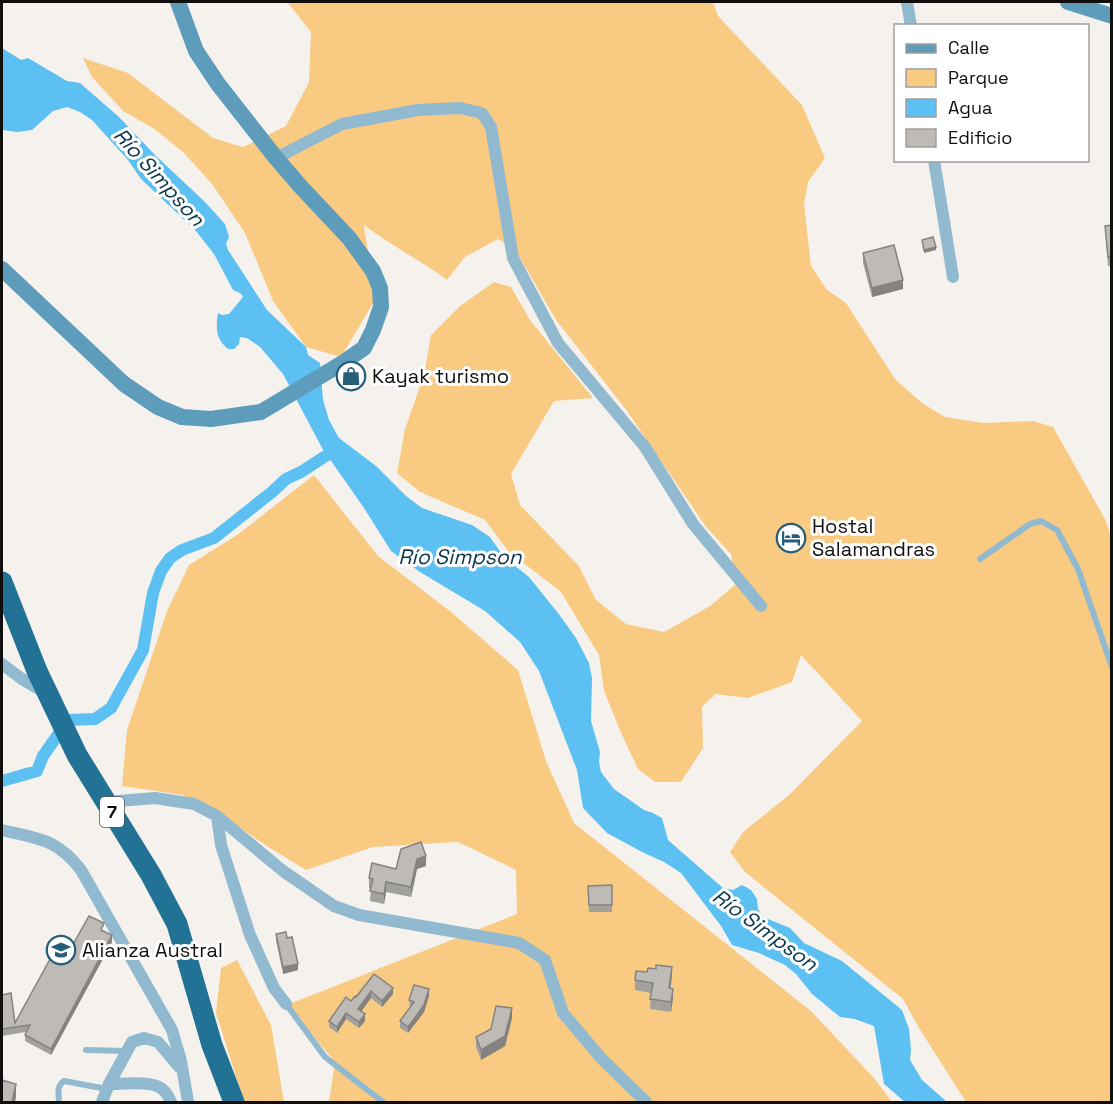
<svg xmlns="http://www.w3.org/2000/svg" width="1113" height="1104" font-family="'Space Grotesk',sans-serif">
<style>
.green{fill:#f9cb82}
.water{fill:#5cc0f2}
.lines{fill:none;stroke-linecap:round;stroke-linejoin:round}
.canal{stroke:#5cc0f2;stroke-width:12}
.lane{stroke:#91b9cf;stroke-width:6}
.street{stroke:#91b9cf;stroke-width:12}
.secondary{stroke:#5e9cbc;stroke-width:16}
.highway{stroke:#227296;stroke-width:21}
.wall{fill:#a3a19d}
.shaded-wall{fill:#858380}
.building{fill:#bebbb7;stroke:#858380;stroke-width:1.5}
.labels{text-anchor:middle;stroke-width:6;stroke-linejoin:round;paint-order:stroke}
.shield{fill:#fff;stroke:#585756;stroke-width:1.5}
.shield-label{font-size:18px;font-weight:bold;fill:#100f0e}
.poi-label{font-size:20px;fill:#100f0e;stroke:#fff;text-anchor:start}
.water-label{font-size:21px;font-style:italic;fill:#0b384c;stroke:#fff}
</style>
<rect width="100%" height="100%" fill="#f5f2ee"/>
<path class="green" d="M 278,2 L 713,2 L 718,16 L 802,105 L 825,158 L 808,182 L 804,204 L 811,266 L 827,290 L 846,303 L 895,379 L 922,403 L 945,417 L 984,423 L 1033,421 L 1053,427 L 1105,519 L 1112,539 L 1111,1102 L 966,1102 L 919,1028 L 903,999 L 745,872 L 730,852 L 743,832 L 789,795 L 862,721 L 801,655 L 792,682 L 748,698 L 715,694 L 702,707 L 703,748 L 681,782 L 655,782 L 638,769 L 622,735 L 604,691 L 599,655 L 561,592 L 508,551 L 485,520 L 420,492 L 397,473 L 405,429 L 424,375 L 431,335 L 460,306 L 494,282 L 511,287 L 530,320 L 593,398 L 554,401 L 511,474 L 520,505 L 579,566 L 596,600 L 626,624 L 664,632 L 710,606 L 736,584 L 731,554 L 706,527 L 627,411 L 556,320 L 516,251 L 498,239 L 465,257 L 447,280 C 420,260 390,245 364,225 L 375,300 L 341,357 L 306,347 L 273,301 L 245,233 L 212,184 L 183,152 L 153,128 L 123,111 L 92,77 L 83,58 L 128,73 L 213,138 L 243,147 L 286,126 L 309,82 L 311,32 L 288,3 Z
M 314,475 L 378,556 L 451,612 L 518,670 L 546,761 L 574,823 L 811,1011 L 874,1078 L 892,1102 L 329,1102 L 335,1062 L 287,1005 L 517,914 L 516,870 L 458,842 L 373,847 L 306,870 L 265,845 L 215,810 L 182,795 L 122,786 L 127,730 L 167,611 L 189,565 L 237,535 Z
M 237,960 L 271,1025 L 284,1102 L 244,1102 L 216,1013 L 221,968 Z"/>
<path class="water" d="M 2,48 L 21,60 L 28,58 L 67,81 L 80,83 L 119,117 L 155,155 L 205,202 L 225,224 L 229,237 L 226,244 L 228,250 L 267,310 L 306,347 L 308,355 L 320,363 L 323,400 L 329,420 L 339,438 L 376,466 L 406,496 L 422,508 L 472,525 L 490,537 L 504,557 L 529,577 L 558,613 L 576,638 L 589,663 L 592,678 L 591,721 L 600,752 L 599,762 L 601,772 L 614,789 L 644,810 L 653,813 L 662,818 L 668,840 L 723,888 L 733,890 L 742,885 L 751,890 L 757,899 L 758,909 L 763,917 L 790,928 L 804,943 L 842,961 L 902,1010 L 909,1029 L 911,1050 L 910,1060 L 922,1080 L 947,1102 L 905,1102 L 884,1084 L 874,1026 L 855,1019 L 840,1017 L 812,994 L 796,974 L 785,965 L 759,953 L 732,945 L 721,926 L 681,873 L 664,862 L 642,852 L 607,833 L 583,808 L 577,770 L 539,671 L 520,642 L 485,611 L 420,572 L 391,551 L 364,508 L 322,448 L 283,374 L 260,347 L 247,338 L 240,337 L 239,344 L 234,349 L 228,349 C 215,338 216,328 218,313 L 222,315 L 229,314 L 243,297 L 240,293 L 233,290 L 214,254 L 196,231 L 141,179 L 128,160 L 92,120 L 80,112 L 67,107 L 53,111 L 32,130 L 17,132 L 3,130 L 2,127 Z"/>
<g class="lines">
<path class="canal" d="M 70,720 L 95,719 L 111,708 L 143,650 L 153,593 L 161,571 L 170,558 L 182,550 L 214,538 L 272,492 L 286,479 L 301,472 L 338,448
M 2,781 L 37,771 L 43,756 L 57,736"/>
<path class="lane" d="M 980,559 L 1030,524 L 1041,521 L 1057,530 L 1078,569 L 1112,667
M 286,1004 L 325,1057 L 383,1102
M 86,1050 L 127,1051
M 59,1102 C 59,1095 56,1086 64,1081 L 107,1089"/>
<path class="street" d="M 907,2 L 911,26
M 276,158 L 342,124 L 418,110 L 460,108 L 482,113 L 491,127 L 513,258 L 558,343 L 645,447 L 693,524 L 761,606
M 934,160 L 953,277
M 2,664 L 22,679 L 44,692
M 106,802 L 155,798 L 194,804 L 217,816 L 283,871 L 334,906 L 359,915 L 519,943 L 545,960 L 563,1013 L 601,1058 L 646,1102
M 217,816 L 221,845 L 250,935 L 274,988 L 286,1004
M 2,830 C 38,839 56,838 81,870 L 172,1030 L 181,1061 L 188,1102
M 109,1084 C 122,1084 149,1081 159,1087 C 166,1090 168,1096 171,1102
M 102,1102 L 109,1084 L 132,1042 L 144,1038 L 158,1042 L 179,1067"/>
<path class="secondary" d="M 1068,2 L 1112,16
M 2,269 L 124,384 L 158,407 L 182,417 L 211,419 L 261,412 L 344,362 L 364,348 L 373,330 L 381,307 L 380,288 L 373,271 L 349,238 L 301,187 L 276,158 L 218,84 L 196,51 L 178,2"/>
<path class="highway" d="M 2,582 L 37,671 L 77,755 L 151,875 L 177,924 L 212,1045 L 234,1102"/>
</g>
<path class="wall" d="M 1112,225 L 1112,266 L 1108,266 L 1105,226 Z
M 863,253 L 903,289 L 872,297 L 863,263 Z
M 426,866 L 417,869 L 411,897 L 386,892 L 384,904 L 370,901 L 371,889 L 369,888 L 369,878 L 396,869 Z
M 612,885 L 612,912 L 589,912 L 588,886 Z
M 104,930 L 104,931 L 112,942 L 51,1055 L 25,1041 L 25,1035 L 26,1032 L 2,1036 L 2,995 L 15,1023 Z
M 276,934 L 287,938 L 298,970 L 283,974 L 276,941 Z
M 374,974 L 393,994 L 382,1007 L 371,998 L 361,1011 L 365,1021 L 359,1028 L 346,1019 L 337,1033 L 329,1027 L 329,1021 L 356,997 Z
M 672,977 L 670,988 L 673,998 L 671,1012 L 650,1009 L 651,993 L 635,990 L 635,980 Z
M 429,996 L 424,1012 L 408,1033 L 400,1028 L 400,1021 L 410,1007 L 409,1000 Z
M 512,1018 L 505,1046 L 481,1060 L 476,1047 L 476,1037 Z"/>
<path class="shaded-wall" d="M 936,247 L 936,250 L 924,253 L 924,250 Z
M 903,280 L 903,289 L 872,297 L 872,288 Z
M 426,856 L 426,866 L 417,869 L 411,897 L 411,887 L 417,859 Z
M 386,882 L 386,892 L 384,904 L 384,894 Z
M 112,935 L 112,942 L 51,1055 L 51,1049 Z
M 298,964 L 298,970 L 283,974 L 283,967 Z
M 672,967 L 672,977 L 669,998 L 669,988 Z
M 393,988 L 393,994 L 382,1007 L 382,1001 Z
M 429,989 L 429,996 L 424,1012 L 408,1033 L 408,1027 Z
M 673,989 L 673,998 L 671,1012 L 671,1002 Z
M 371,991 L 371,998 L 358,1016 L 358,1009 Z
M 512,1008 L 512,1018 L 505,1046 L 481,1060 L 481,1050 Z
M 346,1013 L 346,1019 L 337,1033 L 337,1027 Z
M 365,1014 L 365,1021 L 359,1028 L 359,1022 Z
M 16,1084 L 16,1097 L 15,1102 L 12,1102 Z"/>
<path class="building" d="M 1112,225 L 1112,256 L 1108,257 L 1105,226 Z
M 933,237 L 936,247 L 924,250 L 922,240 Z
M 894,245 L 903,280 L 872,288 L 863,253 Z
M 421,842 L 426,856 L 417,859 L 411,887 L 386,882 L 384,894 L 370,891 L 373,879 L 369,878 L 372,863 L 396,869 L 401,849 Z
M 612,885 L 612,905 L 589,905 L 588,886 Z
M 89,916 L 104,923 L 101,930 L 112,935 L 51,1049 L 25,1035 L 30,1025 L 2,1029 L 2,995 L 11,993 L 15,1023 L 55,950 L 66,957 Z
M 286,932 L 287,938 L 292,937 L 298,964 L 283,967 L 276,934 Z
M 656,965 L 672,967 L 669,988 L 673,989 L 671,1002 L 650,999 L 653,983 L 635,980 L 636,971 L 647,972 L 648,968 L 656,969 Z
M 374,974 L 393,988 L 382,1001 L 371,991 L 358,1009 L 365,1014 L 359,1022 L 346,1013 L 337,1027 L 329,1021 L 346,997 L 351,1001 L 355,996 L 356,997 Z
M 414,985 L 429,989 L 424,1005 L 408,1027 L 400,1021 L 414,1002 L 409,1000 Z
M 496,1006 L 512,1008 L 505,1036 L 481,1050 L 476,1037 L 491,1029 Z
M 2,1080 L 16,1084 L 12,1102 L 2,1102 Z"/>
<defs>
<g id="shop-ring" transform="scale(1.5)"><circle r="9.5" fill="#fff" stroke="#265d78" stroke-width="1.5"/><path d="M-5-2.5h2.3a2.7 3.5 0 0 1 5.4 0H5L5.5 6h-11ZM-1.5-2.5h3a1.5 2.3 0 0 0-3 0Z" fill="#265d78"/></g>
<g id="hotel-ring" transform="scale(1.5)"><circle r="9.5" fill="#fff" stroke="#265d78" stroke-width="1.5"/><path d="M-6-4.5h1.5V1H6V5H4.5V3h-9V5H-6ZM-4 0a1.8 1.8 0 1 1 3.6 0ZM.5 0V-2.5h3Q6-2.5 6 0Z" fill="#265d78"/></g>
<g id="school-ring" transform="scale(1.5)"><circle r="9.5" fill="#fff" stroke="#265d78" stroke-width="1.5"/><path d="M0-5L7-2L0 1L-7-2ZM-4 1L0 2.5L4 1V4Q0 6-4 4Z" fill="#265d78"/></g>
</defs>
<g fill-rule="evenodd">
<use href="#shop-ring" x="351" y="376"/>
<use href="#hotel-ring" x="791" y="538"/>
<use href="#school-ring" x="61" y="950"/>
</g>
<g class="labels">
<rect class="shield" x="100" y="797" width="24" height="30" rx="4.5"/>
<g class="shield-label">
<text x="112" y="818">7</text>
</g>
<g class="poi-label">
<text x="372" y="383">Kayak turismo</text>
<text x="812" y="533">Hostal<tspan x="812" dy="23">Salamandras</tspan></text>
<text x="82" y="957">Alianza Austral</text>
</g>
<g class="water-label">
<text transform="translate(159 177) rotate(48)" y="7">Río Simpson</text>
<text x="460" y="564">Río Simpson</text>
<text transform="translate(765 930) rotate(36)" y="7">Río Simpson</text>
</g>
</g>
<rect width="1113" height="1104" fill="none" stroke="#100f0e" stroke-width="6"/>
<rect x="894" y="24" width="195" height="138" fill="#ffffff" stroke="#9f9f9f" stroke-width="1.5"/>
<rect x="906" y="44" width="30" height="9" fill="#5e9cbc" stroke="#9f9f9f" stroke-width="1.5"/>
<text x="948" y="54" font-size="18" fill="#100f0e">Calle</text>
<rect x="906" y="69" width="30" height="18" fill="#f9cb82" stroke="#9f9f9f" stroke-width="1.5"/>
<text x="948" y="84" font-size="18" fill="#100f0e">Parque</text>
<rect x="906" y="99" width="30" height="18" fill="#5cc0f2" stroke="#9f9f9f" stroke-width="1.5"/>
<text x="948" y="114" font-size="18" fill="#100f0e">Agua</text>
<rect x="906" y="129" width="30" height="18" fill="#bebbb7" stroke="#9f9f9f" stroke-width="1.5"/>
<text x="948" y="144" font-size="18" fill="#100f0e">Edificio</text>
</svg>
